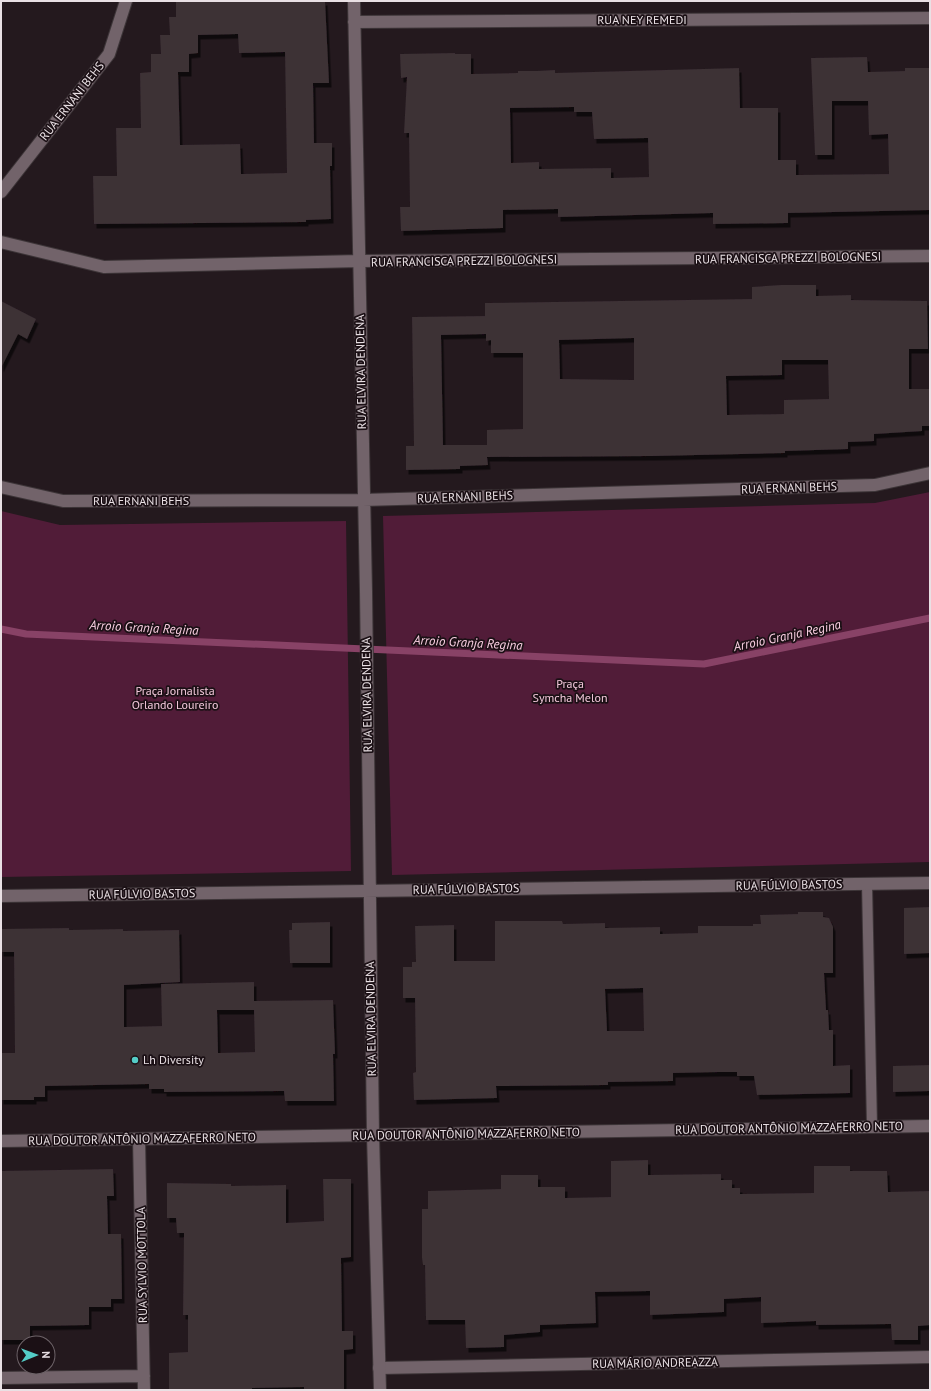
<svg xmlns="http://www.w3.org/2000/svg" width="931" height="1391" font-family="'PT Sans',sans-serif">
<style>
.green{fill:#511c38}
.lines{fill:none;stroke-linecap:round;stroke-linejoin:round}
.stream{stroke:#884266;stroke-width:7}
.building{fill:#3c3035;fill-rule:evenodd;filter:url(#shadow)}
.lane-casing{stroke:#3d3538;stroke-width:12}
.street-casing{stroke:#3d3538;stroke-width:14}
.secondary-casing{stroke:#3d3538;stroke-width:14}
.lane{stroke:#72636a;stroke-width:10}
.street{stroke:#72636a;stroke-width:12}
.secondary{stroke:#72636a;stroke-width:12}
.poi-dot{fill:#54cdc7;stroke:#1b1015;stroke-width:1.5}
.labels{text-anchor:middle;stroke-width:3.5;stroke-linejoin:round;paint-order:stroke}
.street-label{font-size:12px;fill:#e9e0e4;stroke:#1b1015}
.park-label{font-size:12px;fill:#f3c8db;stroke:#1b1015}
.poi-label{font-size:12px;fill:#e9e0e4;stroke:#1b1015;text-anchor:start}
.water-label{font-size:13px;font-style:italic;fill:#f9cee1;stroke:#1b1015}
</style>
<defs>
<filter id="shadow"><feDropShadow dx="2.5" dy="4.5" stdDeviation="0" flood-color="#0009"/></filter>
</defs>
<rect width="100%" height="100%" fill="#24191e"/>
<path class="green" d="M 930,492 L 930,862 L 392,875 L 383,516 L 875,503 Z
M 1,511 L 60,525 L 346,521 L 351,871 L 1,877 Z"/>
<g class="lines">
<path class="stream" d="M 1,629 L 26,634 L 704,664 L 930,618"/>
</g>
<path class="building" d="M 176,1 L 325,1 L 329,83 L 313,83 L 314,143 L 332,143 L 332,166 L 330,166 L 331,219 L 306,220 L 306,222 L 94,224 L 93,176 L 117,176 L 116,128 L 141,128 L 140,73 L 151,72 L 151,54 L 161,54 L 160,35 L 170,35 L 169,17 L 176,17 ZM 238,34 L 239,53 L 285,52 L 287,173 L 241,174 L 240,144 L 180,145 L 178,72 L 189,72 L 189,54 L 198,53 L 198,35 Z
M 455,53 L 455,54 L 471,54 L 471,74 L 518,73 L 518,71 L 537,71 L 555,70 L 555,73 L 739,68 L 740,108 L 778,108 L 778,160 L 796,160 L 796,175 L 889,174 L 888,134 L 869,135 L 868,101 L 832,101 L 832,155 L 815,155 L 811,58 L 867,57 L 868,72 L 905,71 L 905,68 L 930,68 L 930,210 L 788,213 L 788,223 L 713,224 L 713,213 L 558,217 L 558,209 L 503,210 L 503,228 L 401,231 L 400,207 L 410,207 L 409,133 L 404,133 L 407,77 L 401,78 L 400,54 ZM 574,107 L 574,112 L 592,112 L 594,139 L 648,138 L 649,177 L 611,178 L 611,168 L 539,169 L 539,162 L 511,163 L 510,108 Z
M 781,285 L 816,285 L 816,296 L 851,295 L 851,300 L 927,301 L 928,349 L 909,349 L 909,389 L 930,389 L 930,426 L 922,426 L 922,431 L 874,434 L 874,441 L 848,442 L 848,449 L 785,451 L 785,453 L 653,456 L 487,457 L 488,465 L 460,466 L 460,469 L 406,470 L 406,446 L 414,446 L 412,317 L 485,316 L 485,303 L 752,299 L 752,287 ZM 486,334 L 486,341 L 491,340 L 491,353 L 523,353 L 523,429 L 487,430 L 487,445 L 443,445 L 441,335 ZM 634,338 L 634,380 L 560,379 L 559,340 ZM 782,360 L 828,360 L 829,399 L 784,400 L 784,414 L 727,415 L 726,376 L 782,375 Z
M 1,301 L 36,319 L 27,339 L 18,334 L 1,368 Z
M 930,907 L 930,953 L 904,954 L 904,908 Z
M 798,912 L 823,912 L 823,917 L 829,918 L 833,927 L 833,973 L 824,973 L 826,1010 L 828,1010 L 829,1030 L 833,1030 L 833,1066 L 850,1065 L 850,1093 L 757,1095 L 754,1076 L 737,1076 L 737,1072 L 719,1072 L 673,1073 L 673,1081 L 608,1082 L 608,1085 L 496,1086 L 497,1098 L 414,1100 L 413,1073 L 416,1072 L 415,998 L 403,998 L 403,967 L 412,967 L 412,962 L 416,962 L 415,926 L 454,925 L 454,961 L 495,961 L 495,921 L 562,921 L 563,924 L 605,923 L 605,928 L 660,927 L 660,934 L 698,933 L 698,926 L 753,926 L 753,924 L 761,924 L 760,915 L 798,914 ZM 643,988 L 644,1031 L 607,1031 L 605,989 Z
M 330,922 L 330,963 L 290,963 L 289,930 L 292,930 L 292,923 Z
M 69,928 L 69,930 L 123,929 L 123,931 L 179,930 L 180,982 L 124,985 L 124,1027 L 162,1026 L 161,984 L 254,982 L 254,1001 L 333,1000 L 335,1054 L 333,1054 L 334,1101 L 285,1101 L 284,1091 L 164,1092 L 164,1089 L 149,1089 L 149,1084 L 45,1086 L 45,1097 L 34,1097 L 34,1100 L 1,1100 L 1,1053 L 15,1053 L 14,952 L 1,952 L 1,929 ZM 217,1010 L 254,1010 L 255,1052 L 218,1053 Z
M 930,1065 L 930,1091 L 893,1092 L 893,1066 Z
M 648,1160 L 648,1175 L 721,1174 L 721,1180 L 732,1180 L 732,1188 L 740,1188 L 740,1194 L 814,1193 L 814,1166 L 850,1166 L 850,1171 L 887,1171 L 888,1192 L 930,1191 L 930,1325 L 918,1326 L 918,1340 L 892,1340 L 891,1324 L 816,1325 L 816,1321 L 761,1323 L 761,1297 L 724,1299 L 724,1312 L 650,1315 L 650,1291 L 595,1292 L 596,1323 L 540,1325 L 540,1332 L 504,1335 L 504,1347 L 466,1348 L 465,1320 L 426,1320 L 425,1265 L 423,1265 L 422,1258 L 422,1209 L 428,1209 L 428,1191 L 501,1189 L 501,1175 L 538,1175 L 538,1187 L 565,1187 L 565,1198 L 611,1197 L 611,1161 Z
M 113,1169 L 114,1196 L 107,1196 L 108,1234 L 121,1234 L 122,1299 L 111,1299 L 111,1307 L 89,1307 L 89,1325 L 30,1326 L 30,1340 L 1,1340 L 1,1171 Z
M 323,1179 L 351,1179 L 351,1257 L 341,1258 L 342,1331 L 353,1331 L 353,1349 L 344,1350 L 344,1390 L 304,1390 L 304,1387 L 252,1388 L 252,1390 L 169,1389 L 169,1353 L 188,1352 L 188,1315 L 183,1315 L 184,1233 L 177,1233 L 176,1218 L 167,1218 L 167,1183 L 231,1184 L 231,1186 L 286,1185 L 286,1223 L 324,1221 Z"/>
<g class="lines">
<g class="lane-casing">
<path id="lane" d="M 867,884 L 872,1126"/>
</g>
<g class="street-casing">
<path id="street" d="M 354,1 L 366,591 L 373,1135
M 354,22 L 930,18
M 1,192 L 109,54 L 126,1
M 1,242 L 104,267 L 359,261 L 930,256
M 1,487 L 63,501 L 363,500 L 875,485 L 930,473
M 1,896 L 930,883
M 139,1139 L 144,1390
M 379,1368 L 930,1357
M 1,1378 L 144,1376"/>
</g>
<g class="secondary-casing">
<path id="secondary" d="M 373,1135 L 380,1390
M 1,1141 L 930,1126"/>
</g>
<use href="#lane" class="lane"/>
<use href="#street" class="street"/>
<use href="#secondary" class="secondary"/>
</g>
<circle class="poi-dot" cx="135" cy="1060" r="4"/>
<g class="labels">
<g class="street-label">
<text x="642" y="24">RUA NEY REMEDI</text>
<text transform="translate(72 101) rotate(-52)" y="4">RUA ERNANI BEHS</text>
<text transform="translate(788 258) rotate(-1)" y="4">RUA FRANCISCA PREZZI BOLOGNESI</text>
<text transform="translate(464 261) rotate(-1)" y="4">RUA FRANCISCA PREZZI BOLOGNESI</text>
<text transform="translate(361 372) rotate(-91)" y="4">RUA ELVIRA DENDENA</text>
<text transform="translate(789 488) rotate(-2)" y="4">RUA ERNANI BEHS</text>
<text transform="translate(465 497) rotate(-2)" y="4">RUA ERNANI BEHS</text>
<text x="141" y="505">RUA ERNANI BEHS</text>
<text transform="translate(367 695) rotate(-91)" y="4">RUA ELVIRA DENDENA</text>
<text transform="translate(789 885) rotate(-1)" y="4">RUA FÚLVIO BASTOS</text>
<text transform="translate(466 889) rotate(-1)" y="4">RUA FÚLVIO BASTOS</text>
<text transform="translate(142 894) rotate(-1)" y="4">RUA FÚLVIO BASTOS</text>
<text transform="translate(371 1019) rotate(-91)" y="4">RUA ELVIRA DENDENA</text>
<text transform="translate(789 1128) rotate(-1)" y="4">RUA DOUTOR ANTÔNIO MAZZAFERRO NETO</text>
<text transform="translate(466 1134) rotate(-1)" y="4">RUA DOUTOR ANTÔNIO MAZZAFERRO NETO</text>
<text transform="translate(142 1139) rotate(-1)" y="4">RUA DOUTOR ANTÔNIO MAZZAFERRO NETO</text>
<text transform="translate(142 1265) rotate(-91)" y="4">RUA SYLVIO MOTTOLA</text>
<text transform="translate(655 1363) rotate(-1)" y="4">RUA MÁRIO ANDREAZZA</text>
</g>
<g class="park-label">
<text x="570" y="688">Praça<tspan x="570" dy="14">Symcha Melon</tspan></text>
<text x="175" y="695">Praça Jornalista<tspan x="175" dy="14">Orlando Loureiro</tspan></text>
</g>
<g class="poi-label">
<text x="143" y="1064">Lh Diversity</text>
</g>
<g class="water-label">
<text transform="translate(144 627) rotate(3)" y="5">Arroio Granja Regina</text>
<text transform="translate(787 635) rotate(-12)" y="5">Arroio Granja Regina</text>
<text transform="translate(468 642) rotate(3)" y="5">Arroio Granja Regina</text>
</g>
</g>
<rect width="931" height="1391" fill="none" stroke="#e9e0e4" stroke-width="4"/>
<g transform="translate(36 1355) rotate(89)"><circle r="19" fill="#1b1015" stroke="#6d6368"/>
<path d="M0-3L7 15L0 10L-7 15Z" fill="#54cdc7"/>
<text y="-6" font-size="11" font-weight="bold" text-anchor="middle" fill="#e9e0e4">N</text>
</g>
</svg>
